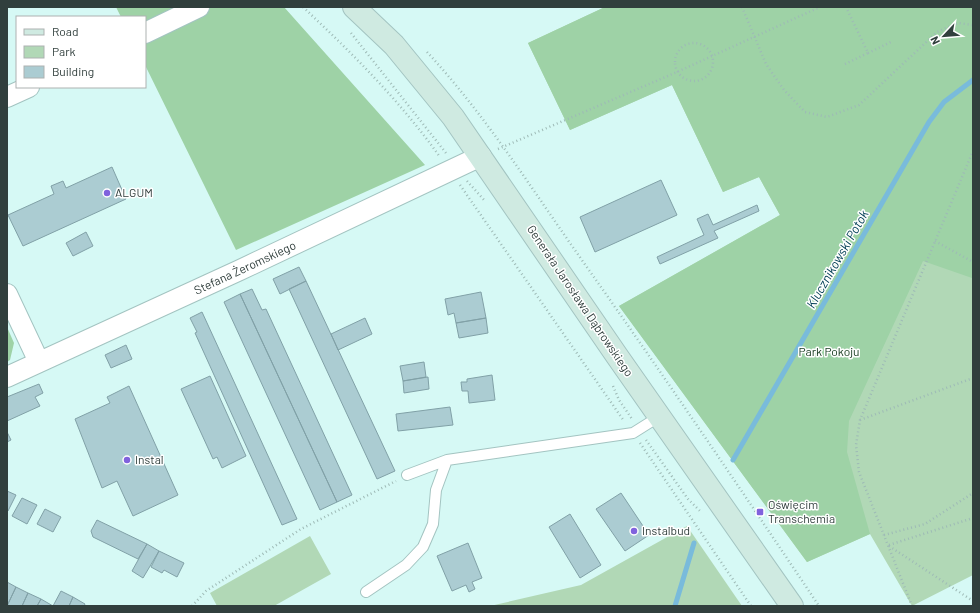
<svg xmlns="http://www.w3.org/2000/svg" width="980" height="613" font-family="Barlow,sans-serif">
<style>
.green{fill:#b1d8b6}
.forest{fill:#9ed2a6}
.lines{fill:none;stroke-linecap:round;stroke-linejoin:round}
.stream{stroke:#79bbdb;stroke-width:5}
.building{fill:#abccd2;stroke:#81a1a7}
.lane-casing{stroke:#a3c4c1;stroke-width:12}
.street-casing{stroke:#a3c4c1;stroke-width:22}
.secondary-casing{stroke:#a3c4c1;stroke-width:24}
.path{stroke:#9ebab6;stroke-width:2.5;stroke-dasharray:1 3;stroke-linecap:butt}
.lane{stroke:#fff;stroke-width:10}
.street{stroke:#fff;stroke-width:20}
.secondary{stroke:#cfeae1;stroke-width:22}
.poi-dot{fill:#8062dd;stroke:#fff;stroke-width:1.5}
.labels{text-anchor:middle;stroke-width:3;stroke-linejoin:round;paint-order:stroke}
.poi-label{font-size:12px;fill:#313f3d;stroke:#fff;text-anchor:start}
.street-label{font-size:12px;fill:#313f3d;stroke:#fff}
.park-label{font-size:12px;fill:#103619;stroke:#fff}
.water-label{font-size:13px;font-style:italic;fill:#044056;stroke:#fff}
</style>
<rect width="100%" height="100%" fill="#d6f9f5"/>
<path class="green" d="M 605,7 L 973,7 L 973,575 L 912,606 L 870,534 L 807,562 L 619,306 L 780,215 L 759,177 L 723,192 L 672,85 L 570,130 L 528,43 Z
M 687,526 L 742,606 L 490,606 L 581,585 Z
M 310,536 L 331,574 L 274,606 L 217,606 L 210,593 Z"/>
<path class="forest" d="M 116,7 L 284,7 L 425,165 L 236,250 L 145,65 L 145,17 L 121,17 Z
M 605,7 L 973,7 L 973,285 L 972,278 L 923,261 L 849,421 L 847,452 L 870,534 L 807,562 L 619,306 L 780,215 L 759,177 L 723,192 L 672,85 L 570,130 L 528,43 Z
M 7,327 L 14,343 L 10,360 L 7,362 Z"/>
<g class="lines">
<path class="stream" d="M 733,460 L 929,122 L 944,102 L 973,80
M 675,606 L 694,543"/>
</g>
<path class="building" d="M 112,167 L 126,199 L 23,246 L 8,215 L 54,194 L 51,186 L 63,181 L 66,188 Z
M 661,180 L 677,215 L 595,252 L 580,217 Z
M 757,205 L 759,211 L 714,231 L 718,238 L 660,264 L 657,257 L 704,235 L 697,219 L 708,214 L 713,225 Z
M 86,232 L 93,246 L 73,256 L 66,243 Z
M 299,267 L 306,281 L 280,294 L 273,279 Z
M 306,281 L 395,471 L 377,479 L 289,289 Z
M 252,289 L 262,310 L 266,309 L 352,495 L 337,502 L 240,294 Z
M 481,292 L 486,318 L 456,323 L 454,313 L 448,315 L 445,299 Z
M 240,294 L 337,502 L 320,510 L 224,302 Z
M 202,312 L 297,519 L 282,525 L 195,333 L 197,332 L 190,318 Z
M 365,318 L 372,334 L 338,350 L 331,334 Z
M 486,318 L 488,333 L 459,338 L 456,323 Z
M 126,345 L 132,359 L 111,368 L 105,355 Z
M 424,362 L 426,377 L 403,381 L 400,366 Z
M 492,375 L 495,400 L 469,403 L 468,391 L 462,391 L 461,382 L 467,382 L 467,379 Z
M 210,376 L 246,456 L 222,468 L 217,457 L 213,459 L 181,389 Z
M 428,377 L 429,389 L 404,393 L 403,381 Z
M 39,384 L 43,393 L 35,397 L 40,406 L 7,421 L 7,397 Z
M 129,386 L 178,495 L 133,516 L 117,481 L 102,488 L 75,419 L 110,403 L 107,397 Z
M 450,407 L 453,425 L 398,431 L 396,414 Z
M 7,432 L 11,440 L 7,442 Z
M 7,491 L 16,495 L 8,511 L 7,510 Z
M 621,493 L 649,535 L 625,551 L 596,509 Z
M 22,498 L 37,505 L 27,524 L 12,516 Z
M 45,509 L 61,517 L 53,532 L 37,524 Z
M 570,514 L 601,565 L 580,578 L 549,527 Z
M 97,520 L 147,544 L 138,559 L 93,537 L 91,531 Z
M 468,543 L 482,578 L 472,582 L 475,589 L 469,592 L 466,585 L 452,591 L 437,556 Z
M 147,544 L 159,551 L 143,578 L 132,571 Z
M 159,551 L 184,563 L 177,577 L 164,570 L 162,573 L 151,567 Z
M 7,582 L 16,587 L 7,606 Z
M 16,587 L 28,593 L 22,606 L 7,606 Z
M 61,591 L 73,597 L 69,606 L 53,606 Z
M 28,593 L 41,599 L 37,606 L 22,606 Z
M 73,597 L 85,604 L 84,606 L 69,606 Z
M 41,599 L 53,606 L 37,606 Z"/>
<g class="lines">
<g class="lane-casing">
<path id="lane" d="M 407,475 L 447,460 L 633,433 L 660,416
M 366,592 L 406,565 L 423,547 L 433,524 L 436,490 L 447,460"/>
</g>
<g class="street-casing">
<path id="street" d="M 145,33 L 199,7
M 7,97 L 29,87
M 7,294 L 39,362
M 7,377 L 240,270 L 481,156"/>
</g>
<g class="secondary-casing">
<path id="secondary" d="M 354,7 L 394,45 L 453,117 L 617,356 L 792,606"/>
</g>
<path class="path" d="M 303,7 C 353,54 400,101 440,157
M 742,7 L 766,64 L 784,90 L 805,112 L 827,117 L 859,105 L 937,32 L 958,23 L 973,25
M 351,33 L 446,153
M675 62a19 19 0 1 1 38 0a19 19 0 1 1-38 0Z
M 427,52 C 487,117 533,191 584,263 C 664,376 742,491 819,606
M 868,53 L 891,42
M 845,64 L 868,53 L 846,7
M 498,149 L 677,72 L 820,7
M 467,181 L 485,201
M 460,185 L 624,421
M 935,241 L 973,262
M 613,386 L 619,400 L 632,419
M 860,420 L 973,378
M 646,440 L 688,499 L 701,512
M 640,443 L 751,606
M 884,535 L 925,524 L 973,493
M 889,545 L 973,518
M 889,546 L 973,601
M 192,606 L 206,591 L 301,529 L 396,481
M 912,606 L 859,472 L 856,445 L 860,420 L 973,151"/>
<use href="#lane" class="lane"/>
<use href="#street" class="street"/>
<use href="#secondary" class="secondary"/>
</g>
<g class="poi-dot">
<circle cx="107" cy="193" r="4"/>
<circle cx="127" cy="460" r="4"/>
<rect x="756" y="508" width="8" height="8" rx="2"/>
<circle cx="634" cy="531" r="4"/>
</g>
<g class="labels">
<g class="poi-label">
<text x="115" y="197">ALGUM</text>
<text x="135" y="464">Instal</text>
<text x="768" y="509">Oświęcim<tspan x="768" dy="14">Transchemia</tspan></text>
<text x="642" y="535">Instalbud</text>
</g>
<g class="street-label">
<text transform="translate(245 268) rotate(-25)" y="4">Stefana Żeromskiego</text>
<text transform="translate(580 301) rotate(56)" y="4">Generała Jarosława Dąbrowskiego</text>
</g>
<g class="park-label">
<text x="829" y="356">Park Pokoju</text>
</g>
<g class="water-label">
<text transform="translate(837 259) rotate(-60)" y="5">Klucznikowski Potok</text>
</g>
</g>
<rect width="980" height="613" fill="none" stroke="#313f3d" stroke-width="16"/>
<rect x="16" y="16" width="130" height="72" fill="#ffffff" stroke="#adb2b1"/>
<rect x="24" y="29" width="20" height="6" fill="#cfeae1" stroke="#adb2b1"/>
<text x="52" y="36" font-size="12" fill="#313f3d">Road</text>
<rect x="24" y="46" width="20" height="12" fill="#b1d8b6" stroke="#adb2b1"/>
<text x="52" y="56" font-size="12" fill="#313f3d">Park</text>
<rect x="24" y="66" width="20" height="12" fill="#abccd2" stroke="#adb2b1"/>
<text x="52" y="76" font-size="12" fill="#313f3d">Building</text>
<g transform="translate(944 36) rotate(244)" stroke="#ffffff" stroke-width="3" paint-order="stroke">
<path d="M0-3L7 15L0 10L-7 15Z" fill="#313f3d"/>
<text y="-6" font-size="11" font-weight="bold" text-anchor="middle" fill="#313f3d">N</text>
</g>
</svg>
